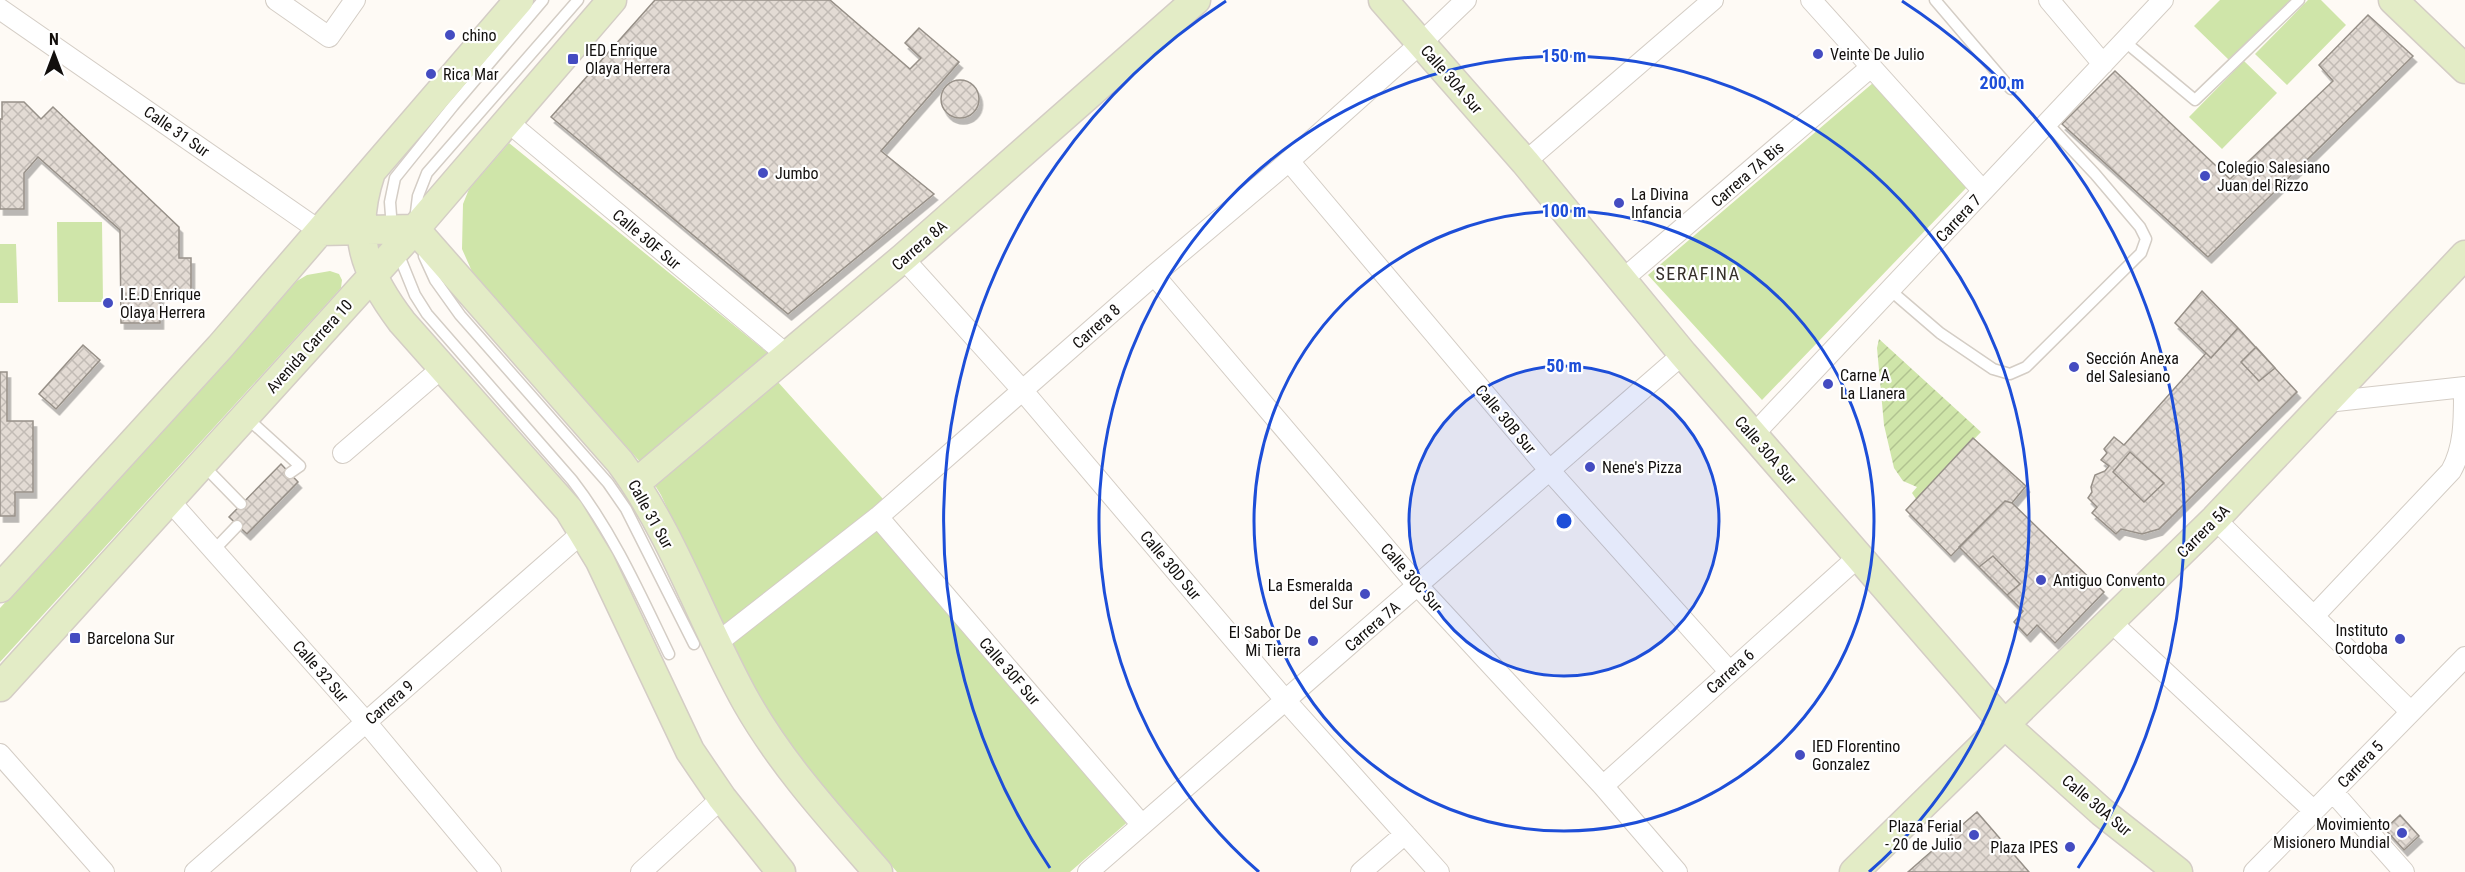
<svg xmlns="http://www.w3.org/2000/svg" width="2465" height="872" font-family="'Roboto Condensed',sans-serif">
<style>
.green{fill:#cfe5a9}
.garden{fill:url(#garden-furrows)}
.building{fill:url(#building-cross-hatch);stroke:#979088;stroke-width:1.5;filter:url(#shadow)}
.lines{fill:none;stroke-linecap:round;stroke-linejoin:round}
.lane-casing{stroke:#d4cdc5;stroke-width:13}
.street-casing{stroke:#d4cdc5;stroke-width:22}
.secondary-casing{stroke:#d4cdc5;stroke-width:31}
.lane{stroke:#fff;stroke-width:10}
.street{stroke:#fff;stroke-width:20}
.secondary{stroke:#e3ecc6;stroke-width:28}
.ring{fill:none;stroke:#1d4ed8;stroke-width:3}
.poi-dot{fill:#444cc1;stroke:#fff;stroke-width:2}
.labels{text-anchor:middle;stroke-width:4.5;stroke-linejoin:round;paint-order:stroke}
.poi-label{font-size:16px;fill:#120f0d;stroke:#fff;text-anchor:start}
.street-label{font-size:16px;fill:#120f0d;stroke:#fff}
.neighbourhood-label{font-size:18px;letter-spacing:1.5px;fill:#352f29;stroke:#fff}
.centre{fill:#1d4ed8;stroke:#fff;stroke-width:3}
.ring-label{font-size:18px;text-anchor:middle;font-weight:bold;fill:#1d4ed8;stroke:#fff;stroke-width:4.5;stroke-linejoin:round;paint-order:stroke}
</style>
<defs>
<pattern id="garden-furrows" width="10" height="10" patternUnits="userSpaceOnUse" patternTransform="scale(1.5)"><rect width="10" height="10" fill="#cfe5a9"/><path d="M-1 1l2-2M0 10L10 0M9 11l2-2" fill="none" stroke="#b1c390"/></pattern>
<pattern id="building-cross-hatch" width="8" height="8" patternUnits="userSpaceOnUse" patternTransform="scale(1.5)"><rect width="8" height="8" fill="#e3dbd4"/><path d="M0 0l8 8M0 8l8-8" fill="none" stroke="#c2bbb5"/></pattern>
<filter id="shadow"><feDropShadow dx="3.5" dy="6" stdDeviation="0" flood-color="#0004"/></filter>
</defs>
<rect width="100%" height="100%" fill="#fefaf5"/>
<path class="green" d="M 2220,0 L 2291,0 L 2230,61 L 2194,26 Z
M 2308,0 L 2321,0 L 2346,25 L 2287,85 L 2255,54 Z
M 2244,61 L 2277,93 L 2222,149 L 2189,117 Z
M 1873,83 L 1967,187 L 1762,400 L 1648,275 Z
M 509,143 L 768,353 L 760,362 L 883,499 L 867,515 L 1131,819 L 1070,872 L 897,872 L 798,758 L 772,722 L 741,664 L 661,495 L 641,463 L 474,276 L 462,249 L 463,204 L 469,189 Z
M 57,222 L 102,222 L 103,302 L 58,302 Z
M 0,244 L 16,244 L 18,303 L 0,303 Z
M 330,271 L 339,274 L 342,280 L 341,288 L 0,662 L 0,608 L 297,281 L 307,275 Z"/>
<path class="garden" d="M 1879,339 L 1981,432 L 1916,499 L 1912,493 L 1917,487 L 1903,481 L 1894,468 L 1884,425 L 1877,348 Z"/>
<path class="building" d="M 655,0 L 830,0 L 910,69 L 921,58 L 905,43 L 919,28 L 959,62 L 881,151 L 934,194 L 788,314 L 551,117 Z
M 2368,15 L 2413,56 L 2208,257 L 2062,124 L 2115,71 L 2230,179 L 2333,81 L 2319,65 Z
M941 99a19 19 0 1 1 38 0a19 19 0 1 1-38 0Z
M 2,102 L 24,102 L 41,119 L 53,107 L 179,227 L 179,258 L 191,258 L 191,294 L 160,294 L 160,323 L 121,323 L 120,230 L 38,157 L 24,173 L 24,209 L 0,209 L 0,119 L 2,119 Z
M 2202,291 L 2238,328 L 2211,358 L 2175,323 Z
M 2238,328 L 2297,392 L 2159,529 L 2142,534 L 2121,529 L 2116,534 L 2092,513 L 2097,507 L 2088,498 L 2092,492 L 2091,487 L 2095,475 L 2105,471 L 2109,466 L 2101,460 L 2107,453 L 2104,449 L 2114,437 L 2124,445 L 2206,353 L 2211,358 Z
M 83,345 L 100,360 L 56,409 L 39,394 Z
M 2256,347 L 2275,368 L 2259,381 L 2241,362 Z
M 0,372 L 7,372 L 7,421 L 33,421 L 33,492 L 15,492 L 15,516 L 0,516 Z
M 1973,438 L 2026,486 L 2012,503 L 2005,501 L 1951,556 L 1906,510 Z
M 2130,452 L 2164,483 L 2144,502 L 2113,472 Z
M 281,464 L 298,482 L 247,534 L 229,517 Z
M 2005,501 L 2012,503 L 2104,592 L 2055,643 L 2037,625 L 2027,636 L 2014,622 L 2023,611 L 1959,547 Z
M 1993,556 L 2020,584 L 2007,595 L 1979,567 Z
M 1977,812 L 2029,872 L 1908,872 L 1925,857 Z
M 2400,815 L 2419,836 L 2404,850 L 2385,829 Z"/>
<g class="lines">
<g class="lane-casing">
<path id="lane" d="M 1935,0 L 2011,89
M 2124,41 L 2195,100 L 2299,0
M 415,220 L 418,196 L 427,173 L 578,0
M 392,229 L 390,202 L 395,178 L 453,106 L 543,0
M 398,253 L 415,295 L 427,314 L 572,480 C 613,533 640,594 669,654
M 424,256 L 435,280 L 460,315 L 608,483 L 626,509 L 694,644
M 1890,290 L 1940,333 L 1993,369 L 2010,374 L 2026,367 L 2141,253 L 2146,239 L 2140,227 L 2095,174 L 2048,124
M 247,418 L 300,466 L 290,473
M 202,464 L 241,504
M 214,550 L 237,526"/>
</g>
<g class="street-casing">
<path id="street" d="M 276,0 L 329,37 L 355,0
M 1811,0 L 1983,191
M 2049,0 L 2103,64
M 0,9 L 320,231
M 508,122 L 787,355
M 1289,161 L 1550,471 L 1729,671
M 1525,162 L 1713,0
M 903,258 L 1023,391 L 1286,701 L 1439,872
M 1154,275 L 1418,586 L 1603,786 L 1677,872
M 1622,280 L 1871,67
M 2327,402 L 2465,387
M 1753,435 L 2163,0
M 343,453 L 442,368
M 169,500 L 366,722 L 491,872
M 878,517 L 1142,825
M 2215,519 L 2411,712
M 2314,616 L 2451,471 C 2465,446 2464,417 2464,387
M 2111,622 L 2314,811
M 717,643 L 878,517 L 1154,275 L 1289,161 L 1421,43 L 1466,0
M 0,754 L 104,872
M 1603,786 L 1858,557
M 2333,792 L 2404,872
M 195,872 L 583,532
M 641,872 L 722,798
M 1088,872 L 1683,354
M 1361,872 L 1405,834
M 2254,872 L 2465,657"/>
</g>
<g class="secondary-casing">
<path id="secondary" d="M 1383,0 L 1525,162 L 1683,354 L 2005,725 L 2102,812 L 2178,872
M 2393,0 L 2465,69
M 371,172 C 350,234 364,272 402,322 L 569,510 L 600,561 L 690,751 L 722,798 L 781,872
M 320,231 L 415,229 L 620,462 C 674,535 703,625 747,703 C 783,766 831,818 878,872
M 636,483 L 903,258 L 1196,0
M 0,588 L 220,347 L 519,0
M 0,687 L 415,229 L 612,0
M 1854,872 L 2215,519 L 2465,255"/>
</g>
<use href="#lane" class="lane"/>
<use href="#street" class="street"/>
<use href="#secondary" class="secondary"/>
</g>
<circle cx="1564" cy="521" r="155" fill="#1d4ed8" fill-opacity=".12"/>
<g class="ring">
<circle cx="1564" cy="521" r="155"/>
<circle cx="1564" cy="521" r="310"/>
<path d="M1259 872A465 465 0 1 1 1869 872"/>
<path d="M1050 868A620 620 0 0 1 1226 1M1902 1A620 620 0 0 1 2078 868"/>
</g>
<g class="poi-dot">
<circle cx="450" cy="35" r="6"/>
<circle cx="1818" cy="54" r="6"/>
<rect x="567" y="53" width="12" height="12" rx="3"/>
<circle cx="431" cy="74" r="6"/>
<circle cx="763" cy="173" r="6"/>
<circle cx="2205" cy="176" r="6"/>
<circle cx="1619" cy="203" r="6"/>
<circle cx="108" cy="303" r="6"/>
<circle cx="2074" cy="367" r="6"/>
<circle cx="1828" cy="384" r="6"/>
<circle cx="1590" cy="467" r="6"/>
<circle cx="2041" cy="580" r="6"/>
<circle cx="1365" cy="594" r="6"/>
<rect x="69" y="632" width="12" height="12" rx="3"/>
<circle cx="2400" cy="639" r="6"/>
<circle cx="1313" cy="641" r="6"/>
<circle cx="1800" cy="755" r="6"/>
<circle cx="2402" cy="833" r="6"/>
<circle cx="1974" cy="835" r="6"/>
<circle cx="2070" cy="847" r="6"/>
</g>
<g class="labels">
<g class="poi-label">
<text x="462" y="41">chino</text>
<text x="585" y="56">IED Enrique<tspan x="585" dy="18">Olaya Herrera</tspan></text>
<text x="1830" y="60">Veinte De Julio</text>
<text x="443" y="80">Rica Mar</text>
<text x="2217" y="173">Colegio Salesiano<tspan x="2217" dy="18">Juan del Rizzo</tspan></text>
<text x="775" y="179">Jumbo</text>
<text x="1631" y="200">La Divina<tspan x="1631" dy="18">Infancia</tspan></text>
<text x="120" y="300">I.E.D Enrique<tspan x="120" dy="18">Olaya Herrera</tspan></text>
<text x="2086" y="364">Sección Anexa<tspan x="2086" dy="18">del Salesiano</tspan></text>
<text x="1840" y="381">Carne A<tspan x="1840" dy="18">La Llanera</tspan></text>
<text x="1602" y="473">Nene's Pizza</text>
<text x="2053" y="586">Antiguo Convento</text>
<text x="1353" y="591" text-anchor="end">La Esmeralda<tspan x="1353" dy="18">del Sur</tspan></text>
<text x="2388" y="636" text-anchor="end">Instituto<tspan x="2388" dy="18">Cordoba</tspan></text>
<text x="1301" y="638" text-anchor="end">El Sabor De<tspan x="1301" dy="18">Mi Tierra</tspan></text>
<text x="87" y="644">Barcelona Sur</text>
<text x="1812" y="752">IED Florentino<tspan x="1812" dy="18">Gonzalez</tspan></text>
<text x="2390" y="830" text-anchor="end">Movimiento<tspan x="2390" dy="18">Misionero Mundial</tspan></text>
<text x="1962" y="832" text-anchor="end">Plaza Ferial<tspan x="1962" dy="18">- 20 de Julio</tspan></text>
<text x="2058" y="853" text-anchor="end">Plaza IPES</text>
</g>
<g class="street-label">
<text transform="translate(1452 79) rotate(49)" y="6">Calle 30A Sur</text>
<text transform="translate(177 131) rotate(35)" y="6">Calle 31 Sur</text>
<text transform="translate(1747 174) rotate(-41)" y="6">Carrera 7A Bis</text>
<text transform="translate(1958 218) rotate(-47)" y="6">Carrera 7</text>
<text transform="translate(647 239) rotate(40)" y="6">Calle 30F Sur</text>
<text transform="translate(919 245) rotate(-41)" y="6">Carrera 8A</text>
<text transform="translate(1096 326) rotate(-42)" y="6">Carrera 8</text>
<text transform="translate(309 346) rotate(-48)" y="6">Avenida Carrera 10</text>
<text transform="translate(1506 419) rotate(50)" y="6">Calle 30B Sur</text>
<text transform="translate(1766 450) rotate(49)" y="6">Calle 30A Sur</text>
<text transform="translate(651 514) rotate(61)" y="6">Calle 31 Sur</text>
<text transform="translate(2203 531) rotate(-45)" y="6">Carrera 5A</text>
<text transform="translate(1171 565) rotate(50)" y="6">Calle 30D Sur</text>
<text transform="translate(1412 577) rotate(49)" y="6">Calle 30C Sur</text>
<text transform="translate(1372 626) rotate(-41)" y="6">Carrera 7A</text>
<text transform="translate(321 671) rotate(49)" y="6">Calle 32 Sur</text>
<text transform="translate(1010 671) rotate(49)" y="6">Calle 30F Sur</text>
<text transform="translate(1730 671) rotate(-42)" y="6">Carrera 6</text>
<text transform="translate(389 702) rotate(-41)" y="6">Carrera 9</text>
<text transform="translate(2360 764) rotate(-46)" y="6">Carrera 5</text>
<text transform="translate(2097 805) rotate(40)" y="6">Calle 30A Sur</text>
</g>
<g class="neighbourhood-label">
<text x="1698" y="280">SERAFINA</text>
</g>
</g>
<circle cx="1564" cy="521" r="9" class="centre"/>
<g class="ring-label">
<text x="1564" y="62">150 m</text>
<text x="2002" y="89">200 m</text>
<text x="1564" y="217">100 m</text>
<text x="1564" y="372">50 m</text>
</g>
<g transform="translate(54 54)" stroke="#ffffff" stroke-width="4.5" paint-order="stroke">
<path d="M0-4.5L10 22L0 15L-10 22Z" fill="#120f0d"/>
<text y="-9" font-size="16" font-weight="bold" text-anchor="middle" fill="#120f0d">N</text>
</g>
</svg>
